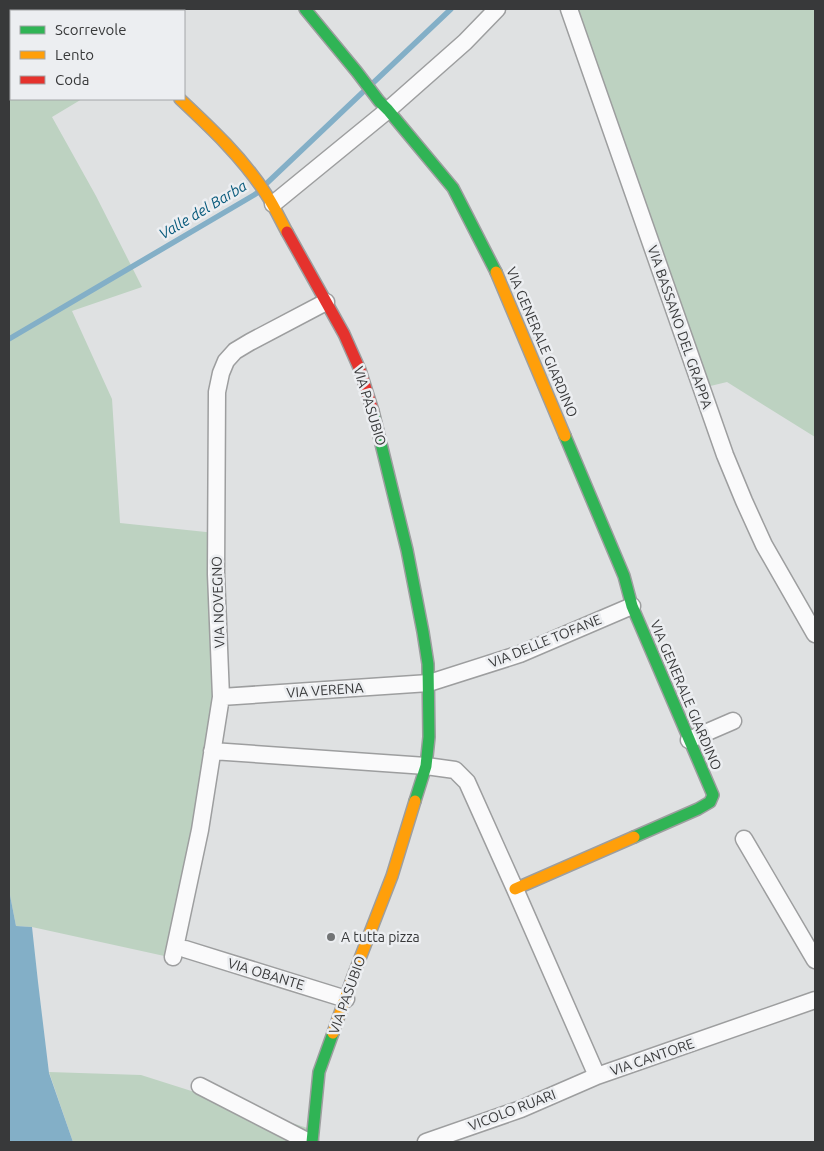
<svg xmlns="http://www.w3.org/2000/svg" width="824" height="1151" font-family="Ubuntu,sans-serif">
<style>
.green{fill:#bdd2c1}
.water{fill:#83afc7}
.lines{fill:none;stroke-linecap:round;stroke-linejoin:round}
.stream{stroke:#83afc7;stroke-width:5.5}
.street-casing{stroke:#9d9e9f;stroke-width:19}
.fast-casing{stroke:#9d9e9f;stroke-width:14}
.slow-casing{stroke:#9d9e9f;stroke-width:14}
.jam-casing{stroke:#9d9e9f;stroke-width:14}
.street{stroke:#fafafb;stroke-width:16}
.fast{stroke:#30b455;stroke-width:11}
.slow{stroke:#ff9f0a;stroke-width:11}
.jam{stroke:#e5322d;stroke-width:11}
.poi-dot{fill:#727475;stroke:#eceef1;stroke-width:2}
.labels{text-anchor:middle;stroke-width:5;stroke-linejoin:round;paint-order:stroke}
.street-label{font-size:14px;fill:#38393a;stroke:#eceef1}
.poi-label{font-size:14px;fill:#38393a;stroke:#eceef1;text-anchor:start}
.water-label{font-size:15px;font-style:italic;fill:#06597b;stroke:#eceef1}
</style>
<rect width="100%" height="100%" fill="#dfe1e2"/>
<path class="green" d="M 9,9 L 56,9 L 60,11 L 11,11 L 11,99 L 82,99 L 52,117 L 96,196 L 142,287 L 72,311 L 112,399 L 120,523 L 225,534 L 225,635 L 219,739 L 169,957 L 32,927 L 16,926 L 9,890 Z
M 573,9 L 815,9 L 815,437 L 727,382 L 702,388 L 684,344 L 677,292 L 646,215 Z
M 49,1072 L 141,1075 L 317,1131 L 320,1142 L 73,1142 Z"/>
<path class="water" d="M 9,890 L 16,926 L 32,927 L 38,982 L 49,1073 L 73,1142 L 9,1142 Z"/>
<g class="lines">
<path class="stream" d="M 373,83 L 451,9
M 266,184 L 364,91
M 9,339 L 254,195 L 257,193"/>
<g class="street-casing">
<path id="street" d="M 569,9 L 725,455 L 744,501 L 764,545 L 815,634
M 273,204 L 388,110 L 465,42 L 497,9
M 221,697 L 429,683 L 520,654 L 632,606
M 689,740 L 733,721
M 212,751 L 426,766 L 455,770 L 467,782 L 515,889 L 597,1076 L 815,1000
M 744,839 L 815,960
M 185,949 L 346,999
M 173,957 L 200,830 L 221,697 L 216,574 L 217,392 L 221,373 L 226,361 L 235,351 L 250,342 L 326,302
M 200,1086 L 309,1142
M 426,1142 L 521,1109 L 597,1076"/>
</g>
<g class="fast-casing">
<path id="fast" d="M 305,9 L 357,72 L 379,101 L 388,110 L 453,188 L 496,272
M 373,411 L 407,550 L 423,632 L 428,664 L 429,737 L 426,766 L 415,801
M 565,436 L 624,576 L 632,606 L 713,795 L 710,802 L 698,809 L 634,837
M 312,1142 L 319,1072 L 333,1033"/>
</g>
<g class="slow-casing">
<path id="slow" d="M 55,9 L 58,11
M 180,99 C 211,128 243,158 266,194 C 274,206 280,219 287,232
M 496,272 L 565,436
M 515,889 L 634,837
M 333,1033 L 352,979 L 392,876 L 415,801"/>
</g>
<g class="jam-casing">
<path id="jam" d="M 287,232 L 344,334 L 360,370 L 373,411"/>
</g>
<use href="#street" class="street"/>
<use href="#fast" class="fast"/>
<use href="#slow" class="slow"/>
<use href="#jam" class="jam"/>
</g>
<circle class="poi-dot" cx="331" cy="937" r="5"/>
<g class="labels">
<g class="street-label">
<text transform="translate(680 327) rotate(71)" y="5">VIA BASSANO DEL GRAPPA</text>
<text transform="translate(542 342) rotate(67)" y="5">VIA GENERALE GIARDINO</text>
<text transform="translate(370 406) rotate(73)" y="5">VIA PASUBIO</text>
<text transform="translate(218 602) rotate(-92)" y="5">VIA NOVEGNO</text>
<text transform="translate(545 641) rotate(-22)" y="5">VIA DELLE TOFANE</text>
<text transform="translate(325 690) rotate(-4)" y="5">VIA VERENA</text>
<text transform="translate(686 695) rotate(67)" y="5">VIA GENERALE GIARDINO</text>
<text transform="translate(266 974) rotate(17)" y="5">VIA OBANTE</text>
<text transform="translate(347 995) rotate(-70)" y="5">VIA PASUBIO</text>
<text transform="translate(652 1057) rotate(-19)" y="5">VIA CANTORE</text>
<text transform="translate(512 1110) rotate(-21)" y="5">VICOLO RUARI</text>
</g>
<g class="poi-label">
<text x="341" y="942">A tutta pizza</text>
</g>
<g class="water-label">
<text transform="translate(203 210) rotate(-31)" y="5">Valle del Barba</text>
</g>
</g>
<rect width="824" height="1151" fill="none" stroke="#38393a" stroke-width="20"/>
<rect x="10" y="10" width="175" height="90" fill="#eceef1" stroke="#a4a6a8"/>
<rect x="20" y="26" width="25" height="8" fill="#30b455" stroke="#a4a6a8"/>
<text x="55" y="35" font-size="15" fill="#38393a">Scorrevole</text>
<rect x="20" y="51" width="25" height="8" fill="#ff9f0a" stroke="#a4a6a8"/>
<text x="55" y="60" font-size="15" fill="#38393a">Lento</text>
<rect x="20" y="76" width="25" height="8" fill="#e5322d" stroke="#a4a6a8"/>
<text x="55" y="85" font-size="15" fill="#38393a">Coda</text>
</svg>
